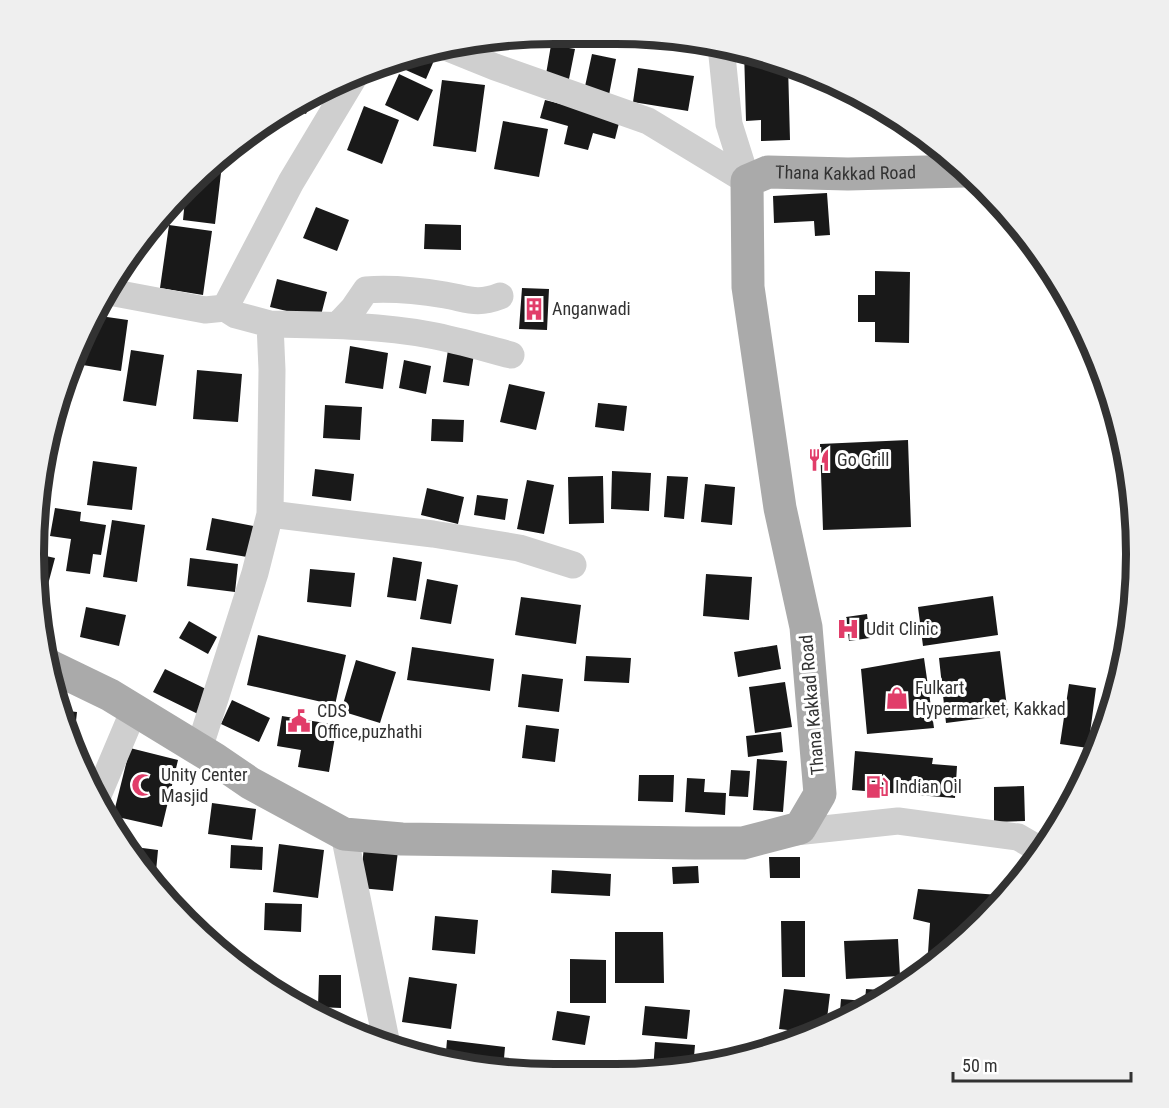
<svg xmlns="http://www.w3.org/2000/svg" width="1169" height="1108" font-family="'Roboto Condensed',sans-serif">
<style>
.building{fill:#191919}
.lines{fill:none;stroke-linecap:round;stroke-linejoin:round}
.minor{stroke:#cfcfcf;stroke-width:27}
.major{stroke:#aaa;stroke-width:33}
.labels{text-anchor:middle;stroke-width:6;stroke-linejoin:round;paint-order:stroke}
.street-label{font-size:18px;fill:#323232;stroke:#fff}
.poi-label{font-size:18px;fill:#323232;stroke:#fff;text-anchor:start}
.rim{fill:none;stroke:#323232;stroke-width:8}
</style>
<rect width="100%" height="100%" fill="#fff"/>
<path class="building" d="M 649,34 L 654,35 L 651,49 L 617,44 L 618,36 Z
M 551,45 L 575,49 L 568,84 L 545,80 Z
M 436,48 L 439,49 L 426,79 L 399,67 L 403,58 Z
M 744,50 L 788,65 L 790,140 L 761,141 L 761,120 L 746,121 Z
M 592,54 L 616,59 L 609,95 L 584,91 Z
M 638,68 L 694,76 L 688,111 L 633,102 Z
M 399,74 L 433,90 L 418,121 L 385,105 Z
M 442,80 L 485,85 L 476,152 L 433,146 Z
M 314,94 L 306,114 L 290,107 Z
M 545,100 L 620,119 L 615,139 L 593,133 L 588,150 L 564,144 L 568,126 L 540,118 Z
M 364,106 L 399,120 L 382,164 L 347,150 Z
M 503,121 L 548,129 L 539,177 L 494,169 Z
M 207,172 L 221,173 L 215,224 L 183,220 L 186,189 Z
M 827,193 L 830,235 L 815,236 L 814,221 L 774,223 L 773,196 Z
M 316,207 L 349,220 L 337,251 L 303,238 Z
M 425,224 L 461,225 L 461,250 L 424,249 Z
M 169,225 L 212,231 L 203,295 L 160,288 Z
M 875,271 L 910,272 L 909,343 L 875,342 L 875,322 L 858,322 L 858,295 L 875,295 Z
M 277,279 L 327,292 L 320,319 L 270,307 Z
M 522,288 L 549,289 L 547,330 L 519,329 Z
M 93,315 L 128,320 L 121,371 L 76,364 L 78,348 Z
M 350,346 L 388,353 L 383,389 L 345,383 Z
M 131,350 L 164,355 L 156,406 L 123,401 Z
M 448,350 L 474,354 L 469,386 L 443,382 Z
M 404,360 L 431,366 L 426,394 L 399,388 Z
M 197,370 L 242,374 L 238,422 L 193,419 Z
M 509,384 L 545,392 L 536,430 L 500,422 Z
M 598,403 L 627,406 L 624,431 L 595,427 Z
M 325,405 L 362,407 L 360,440 L 323,438 Z
M 432,419 L 464,420 L 463,442 L 431,441 Z
M 908,440 L 911,527 L 823,530 L 820,444 Z
M 93,461 L 137,467 L 132,510 L 87,505 Z
M 315,469 L 354,474 L 351,501 L 312,496 Z
M 612,471 L 651,473 L 649,511 L 611,509 Z
M 603,476 L 604,523 L 569,524 L 568,477 Z
M 667,476 L 688,477 L 684,519 L 664,517 Z
M 527,480 L 554,485 L 544,534 L 517,529 Z
M 705,484 L 735,487 L 732,525 L 701,522 Z
M 427,488 L 464,497 L 458,524 L 421,515 Z
M 477,495 L 508,499 L 505,520 L 474,515 Z
M 55,508 L 81,512 L 80,521 L 106,525 L 101,555 L 93,554 L 90,574 L 66,571 L 71,539 L 50,536 Z
M 212,518 L 259,527 L 253,558 L 206,550 Z
M 112,520 L 145,525 L 137,582 L 103,577 Z
M 37,554 L 55,558 L 38,622 L 37,622 Z
M 393,557 L 422,562 L 416,601 L 387,597 Z
M 190,558 L 238,564 L 235,592 L 187,586 Z
M 310,569 L 355,573 L 351,607 L 307,602 Z
M 706,574 L 752,577 L 749,620 L 703,616 Z
M 427,579 L 458,585 L 451,624 L 420,619 Z
M 993,596 L 998,635 L 923,646 L 918,607 Z
M 521,597 L 581,605 L 576,644 L 515,635 Z
M 86,607 L 126,615 L 119,646 L 80,637 Z
M 867,614 L 870,638 L 849,641 L 846,617 Z
M 189,621 L 217,637 L 208,654 L 179,638 Z
M 258,635 L 346,655 L 335,705 L 247,685 Z
M 777,645 L 781,669 L 738,677 L 734,652 Z
M 412,647 L 494,659 L 490,691 L 407,680 Z
M 1000,651 L 1008,715 L 946,723 L 939,658 Z
M 586,656 L 631,658 L 629,683 L 584,681 Z
M 924,658 L 934,728 L 867,734 L 861,669 Z
M 356,660 L 396,672 L 380,723 L 341,711 Z
M 165,669 L 210,691 L 198,714 L 153,692 Z
M 522,674 L 563,679 L 559,712 L 518,707 Z
M 785,682 L 792,727 L 755,733 L 749,687 Z
M 1069,684 L 1096,688 L 1088,748 L 1060,744 Z
M 232,700 L 270,718 L 259,742 L 221,724 Z
M 58,710 L 77,712 L 73,749 L 61,722 Z
M 282,716 L 337,725 L 329,772 L 298,767 L 301,750 L 277,746 Z
M 526,725 L 559,729 L 555,762 L 522,758 Z
M 781,732 L 783,752 L 748,757 L 746,736 Z
M 130,748 L 178,760 L 162,827 L 113,816 Z
M 855,751 L 933,758 L 932,764 L 957,766 L 955,798 L 852,790 Z
M 757,759 L 787,761 L 783,812 L 753,810 Z
M 731,770 L 750,771 L 748,797 L 729,796 Z
M 639,775 L 674,775 L 673,802 L 638,801 Z
M 687,778 L 705,779 L 704,792 L 726,793 L 725,815 L 685,812 Z
M 1024,786 L 1025,821 L 994,822 L 994,787 Z
M 212,803 L 256,809 L 252,840 L 208,834 Z
M 279,844 L 324,850 L 318,898 L 273,892 Z
M 231,845 L 263,847 L 262,870 L 230,868 Z
M 127,846 L 158,850 L 155,882 Z
M 364,846 L 398,851 L 393,891 L 360,888 Z
M 769,857 L 800,857 L 800,878 L 770,878 Z
M 698,866 L 699,883 L 673,884 L 672,867 Z
M 552,870 L 611,874 L 610,896 L 551,893 Z
M 918,889 L 999,895 L 998,904 L 958,946 L 927,968 L 930,923 L 913,919 Z
M 265,903 L 302,904 L 301,932 L 264,930 Z
M 435,916 L 478,920 L 475,954 L 432,950 Z
M 781,921 L 805,921 L 805,977 L 782,977 Z
M 615,932 L 663,932 L 664,983 L 615,983 Z
M 898,939 L 900,976 L 846,979 L 844,941 Z
M 570,959 L 606,960 L 606,1003 L 570,1003 Z
M 319,975 L 341,975 L 341,1008 L 318,1007 Z
M 409,977 L 457,984 L 451,1029 L 402,1022 Z
M 784,989 L 830,994 L 826,1027 L 814,1033 L 779,1029 Z
M 866,989 L 895,991 L 875,1005 L 839,1022 L 841,999 L 865,1001 Z
M 645,1006 L 690,1010 L 687,1039 L 642,1035 Z
M 557,1011 L 590,1016 L 585,1045 L 552,1040 Z
M 447,1040 L 505,1047 L 503,1070 L 445,1063 Z
M 655,1042 L 695,1045 L 693,1068 L 683,1071 L 653,1072 Z"/>
<g class="lines">
<path class="minor" d="M 443,46 L 495,67 L 648,121 L 747,181
M 721,46 L 729,124 L 747,181
M 104,291 L 205,310 L 225,308
M 270,324 C 323,325 377,325 430,335 C 457,340 484,348 511,355
M 338,325 L 353,309 L 366,290 C 391,288 420,291 445,295 C 468,299 477,305 500,296
M 270,514 L 433,534 L 519,548 L 573,565
M 199,749 L 255,573 L 270,514 L 272,370 L 270,324 L 236,315 L 225,308 L 291,182 L 357,72
M 96,800 L 134,710
M 786,833 L 898,821 L 1018,837 L 1037,848 L 1039,854
M 344,834 L 387,1045"/>
<path class="major" id="s1" d="M 48,665 L 110,695 L 215,759 L 250,783 L 344,834 L 402,839 L 694,843 L 743,843 L 800,828 L 820,794 L 806,627 L 780,508 L 748,287 L 747,181 L 768,172 L 848,174 L 965,171"/>
</g>
<defs>
<g id="building-bare" transform="scale(1.8)"><path d="M-4-6H4V6H1V3H-1V6H-4ZM-2.5-4.3h1.7v1.8h-1.7ZM.8-4.3h1.7v1.8H.8ZM-2.5-1h1.7V.8h-1.7ZM.8-1h1.7V.8H.8Z" fill="#e13d69" stroke="#fff" stroke-width="2.5" paint-order="stroke"/></g>
<g id="restaurant-bare" transform="scale(1.8)"><path d="M-5-6h1v4h1v-4h1v4h1v-4h1v5L-1.5 .5V6h-2V.5L-5-1ZM5-6V6H3V1.5H1.5Q1.5-4 5-6Z" fill="#e13d69" stroke="#fff" stroke-width="2.5" paint-order="stroke"/></g>
<g id="hospital-bare" transform="scale(1.8)"><path d="M-5-5h3v3.5h4V-5h3V5h-3V1.5h-4V5h-3Z" fill="#e13d69" stroke="#fff" stroke-width="2.5" paint-order="stroke"/></g>
<g id="shop-bare" transform="scale(1.8)"><path d="M-5-2.5h2.3a2.7 3.5 0 0 1 5.4 0H5L5.5 6h-11ZM-1.5-2.5h3a1.5 2.3 0 0 0-3 0Z" fill="#e13d69" stroke="#fff" stroke-width="2.5" paint-order="stroke"/></g>
<g id="civic-bare" transform="scale(1.8)"><path d="M-.6-6.5H3V-4.5H.6V-3L4-1V1h2V6H-6V1h2V-1L-.6-3ZM-1.2 2.5V6h2.4V2.5Z" fill="#e13d69" stroke="#fff" stroke-width="2.5" paint-order="stroke"/></g>
<g id="mosque-bare" transform="scale(1.8)"><path d="M3.5-4.9A6 6 0 1 0 3.5 4.9A5 5 0 1 1 3.5-4.9Z" fill="#e13d69" stroke="#fff" stroke-width="2.5" paint-order="stroke"/></g>
<g id="fuel-bare" transform="scale(1.8)"><path d="M-5.5-6h7V0h2V4h1.3V-2.5L3-4.5l.8-.8L6-3V5H2.5V1h-1V6h-7ZM-4.2-4.7v3.2H.2V-4.7Z" fill="#e13d69" stroke="#fff" stroke-width="2.5" paint-order="stroke"/></g>
</defs>
<g fill-rule="evenodd">
<use href="#building-bare" x="534" y="309"/>
<use href="#restaurant-bare" x="819" y="460"/>
<use href="#hospital-bare" x="848" y="629"/>
<use href="#shop-bare" x="897" y="698"/>
<use href="#civic-bare" x="299" y="721"/>
<use href="#mosque-bare" x="143" y="785"/>
<use href="#fuel-bare" x="877" y="787"/>
</g>
<g class="labels">
<g class="street-label">
<text dy="6" stroke="none"><textPath href="#s1" startOffset="1558">Thana Kakkad Road</textPath></text>
<text transform="translate(812 705) rotate(-95)" y="6">Thana Kakkad Road</text>
</g>
<g class="poi-label">
<text x="552" y="315">Anganwadi</text>
<text x="837" y="466">Go Grill</text>
<text x="866" y="635">Udit Clinic</text>
<text x="915" y="694">Fulkart<tspan x="915" dy="21">Hypermarket, Kakkad</tspan></text>
<text x="317" y="717">CDS<tspan x="317" dy="21">Office,puzhathi</tspan></text>
<text x="161" y="781">Unity Center<tspan x="161" dy="21">Masjid</tspan></text>
<text x="895" y="793">Indian Oil</text>
</g>
</g>
<path d="M0 0H1169V1108H0ZM554 44H616A510 510 0 0 1 1126 554V554A510 510 0 0 1 616 1064H554A510 510 0 0 1 44 554V554A510 510 0 0 1 554 44Z" fill="#efefef" fill-rule="evenodd"/>
<path class="rim" d="M554 44H616A510 510 0 0 1 1126 554V554A510 510 0 0 1 616 1064H554A510 510 0 0 1 44 554V554A510 510 0 0 1 554 44Z"/>
<path d="M953 1072v9h178v-9" fill="none" stroke="#323232" stroke-width="3"/>
<text x="962" y="1072" font-size="18" fill="#323232" stroke="#ffffff" stroke-width="4.5" paint-order="stroke">50 m</text>
</svg>
